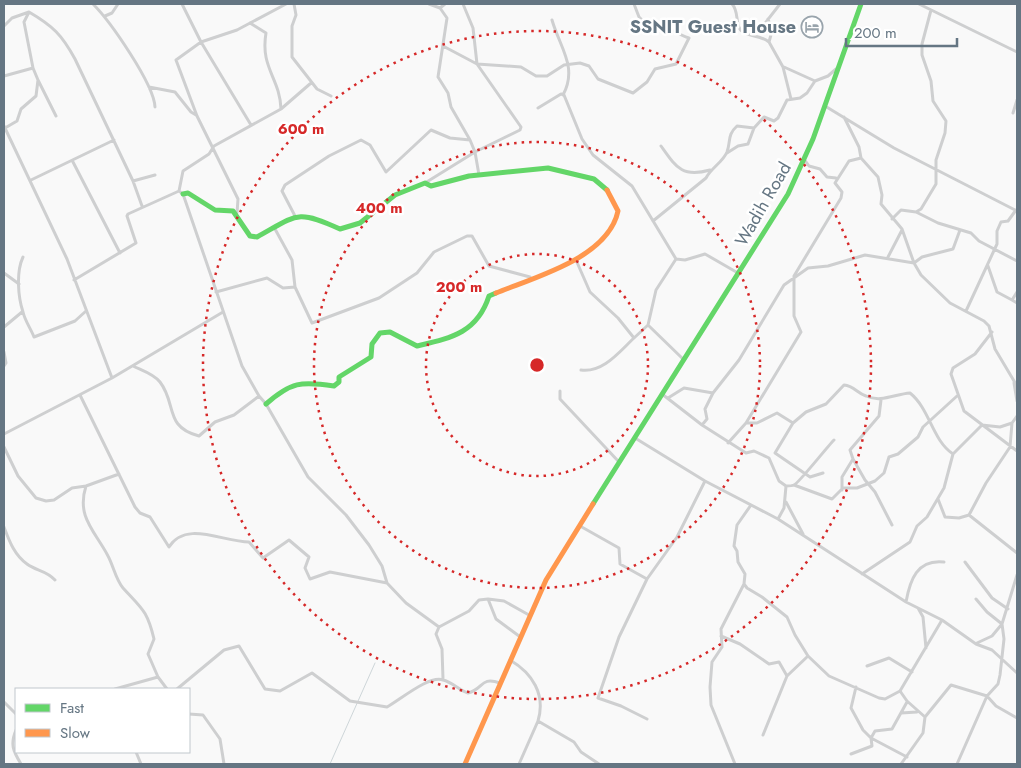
<svg xmlns="http://www.w3.org/2000/svg" width="1021" height="768" viewBox="0 0 1021 768" font-family="Jost,sans-serif">
<style>
.lines{fill:none;stroke-linecap:round;stroke-linejoin:round}
.stream{stroke:#ced6d9;stroke-width:1}
.street{stroke:#cecfd0;stroke-width:3}
.fast{stroke:#63d668;stroke-width:5}
.slow{stroke:#ff974d;stroke-width:5}
.ring{fill:none;stroke:#d62828;stroke-width:2.5;stroke-dasharray:2.5 5}
.labels{text-anchor:middle;stroke-width:5;stroke-linejoin:round;paint-order:stroke}
.poi-label{font-size:18px;font-weight:bold;fill:#657683;stroke:#fff;text-anchor:end}
.street-label{font-size:18px;fill:#657683;stroke:#fff}
.centre{fill:#d62828;stroke:#fff;stroke-width:2.5}
.ring-label{font-size:15px;text-anchor:middle;font-weight:bold;fill:#d62828;stroke:#fff;stroke-width:5;stroke-linejoin:round;paint-order:stroke}
</style>
<rect width="100%" height="100%" fill="#f9f9f9"/>
<g class="lines">
<path class="stream" d="M330,764L375,663"/>
<path class="street" d="M93,4C110,21 154,84 155,107
M182,4L201,42L251,125
M294,4L296,15L292,26V57L317,89L331,96
M429,4L440,8L447,18L438,77L448,93L451,107L470,140
M732,4C740,12 734,27 743,32C751,37 760,35 769,42
M919,4L1017,52
M440,8L445,4
M105,16L112,13L118,4
M768,19L772,31L769,42L783,67L791,99
M552,20C560,48 578,67 563,95
M250,23L266,33C260,68 280,78 281,109
M4,26L12,18L29,12C53,26 62,35 75,59L133,181L155,175
M753,34L759,31L780,4
M443,46L477,64L521,67L536,76H547L564,65L580,63L589,66L598,79L633,93L647,82L655,69L676,64L689,38C673,33 657,18 643,21L639,17L634,4
M784,67L815,81
M4,76L33,68
M38,80L56,116
M149,87L175,92L191,112L196,115
M825,106L894,148L1017,211
M538,108L561,94L564,95L582,139L593,155L632,186L676,259L685,260L705,254L738,273
M1013,113L1017,100
M844,117L859,147L861,158L878,177L882,195L881,204L902,229L914,263L921,275L950,303L984,321L989,326L995,349L1017,386
M4,126L67,259L112,378L4,434
M5,128L17,121L21,109L36,96L38,80L33,68L24,22L29,12
M661,146C676,167 682,178 710,170
M727,153L738,146L748,144L754,128
M804,159L809,166L820,169L827,177L836,178
M73,162L120,253
M31,180L114,140
M133,181L142,206
M425,183L475,152L520,130L521,127L477,64L473,28L463,4
M179,191L183,171L209,154L214,146L281,109L311,83
M916,212L938,223L971,233L979,241L1017,261
M237,213L238,199L197,116L176,60L201,42L237,30L286,4
M295,216L282,191L285,185L329,156L361,140L370,145L386,172L431,130L450,138L470,140L475,152L479,175
M892,219L901,210L916,212L921,209L936,184V160L945,133L946,121L933,101L931,81L922,55V44L931,10
M653,221L706,178C711,168 723,162 727,152C731,141 727,135 737,126L754,128L764,117L774,121L778,118L787,100L800,98L807,93L815,81L828,76L836,69
M275,229L292,260L295,287L312,323L379,298L417,273L434,252L467,236H472L489,266L530,277
M23,257C16,272 18,297 23,312C25,321 31,329 34,337L75,321L86,311
M888,257L902,230
M576,260L590,292L618,318L634,338L648,325L656,290L676,259
M988,266L997,292L1012,300L1017,292
M4,273L19,284
M74,280L136,243L127,216L128,214L179,191L183,194L242,366L259,396L266,404L308,477L346,515L369,545L382,566L387,583L406,603L439,627L469,611L479,600L488,599L496,619L519,636
M216,292L267,278L283,288L295,287
M1012,300L1017,303
M966,311L997,244V231L1001,222L1008,221L1016,210
M648,325L683,359
M4,327L22,312
M992,332L975,354L953,368L951,374L964,411L1017,451
M4,352L6,363L4,366
M133,366C141,370 154,374 160,382C177,404 164,427 199,436L215,422L234,415L259,396
M581,370C603,373 619,352 634,338
M112,378L223,312
M1014,383L1017,401
M560,391V399L619,462
M662,394L702,425L746,453L754,451L769,458L779,481L786,486L784,508L778,519
M80,395L135,507L140,513L150,517L169,547C186,520 223,542 249,542L263,558L289,540L309,557L305,568L310,579L330,572L387,583
M668,398L684,388L713,393
M746,423H757L777,413L793,423
M702,425L707,419L705,409L713,393L739,360L784,285L808,268L828,266L865,255L914,263L922,257L953,249L960,230
M635,438L705,481L778,519L906,602L942,620L976,644L992,650L1017,673
M728,443L746,423L801,332L794,316V276L841,198L842,192L835,183L849,161L861,158
M4,447L18,476L36,498L46,501L54,500L72,488L86,486L119,474
M953,454L982,425L1000,427L1012,423
M853,459L865,480L875,492L892,525
M823,473L810,477L775,453L793,423L806,412L826,404L844,385C854,386 857,393 866,396C881,403 895,394 910,393C930,409 932,440 953,454L944,488L927,517L917,526L910,542L862,574
M794,485L832,499L843,488H857L875,481L884,473L889,457L898,454L918,437L923,427L957,396
M86,486C76,517 95,531 108,556C113,565 116,580 123,588C142,609 147,610 154,639L148,654L158,677L167,689
M786,486C789,486 792,486 794,485C798,484 827,447 834,440
M842,490V477L853,459L850,450L879,416L881,400
M938,499L945,517L959,518L969,515L986,483L1010,447L1012,423L1017,416
M786,502L803,534
M751,505L737,525L734,546L737,551L738,562L745,574L744,584L747,588L762,597L787,617L795,635L808,656L829,676L879,698L885,699L900,691L942,620
M969,515L1017,553
M580,526L619,548L620,564L647,579
M4,527C9,540 14,555 27,564C36,571 46,570 55,580
M965,562L992,598L1008,609
M488,599L504,601L529,615
M976,599L987,612L1002,624L992,636L977,643
M906,602C910,580 917,559 944,562
M918,608L923,617L926,648
M439,627L436,634L442,649L443,679
M721,636L740,644L769,664L779,662L787,676
M510,660C532,673 546,694 538,721L574,742L581,752L599,764
M867,666L889,658L912,672
M856,687L851,708L863,730L871,738L907,757
M115,689L158,677
M177,689L224,650L239,646L265,689L280,691L312,673L350,701L387,707C400,700 429,675 443,680C452,682 459,690 468,693C484,689 480,676 500,683
M900,691L907,701L925,717L951,685L987,696L996,706L1017,718
M4,702L16,714
M901,713L917,712
M189,714L203,715L220,739L224,764
M647,719L621,706L598,698L619,637L647,579L677,537L705,481
M16,730C10,744 13,751 21,764
M763,735L787,676L808,656
M136,752L141,764
M851,754L872,746L871,738L875,731L892,729L907,702
M519,764L538,721
M735,764L711,705L710,687L712,662L722,647L721,629L744,584
M901,764L923,733L925,717
M957,764L987,696L998,684L1000,675L1004,639L1002,624L1017,575"/>
<path class="fast" d="M183,194L188,193L215,210L233,211L250,236L257,237C297,215 296,209 340,229L360,223L395,195L425,183L431,186L469,176L548,168L594,179L607,190
M266,404C291,382 301,381 334,386L339,382V377L371,357L372,344L380,333L390,332L417,346C451,338 477,333 489,296L496,293
M593,504L788,194L813,139L861,4"/>
<path class="slow" d="M496,293C535,277 608,258 618,211L607,190
M465,764L546,580L593,504"/>
</g>
<g class="ring">
<circle cx="537" cy="365" r="111"/>
<circle cx="537" cy="365" r="223"/>
<circle cx="537" cy="365" r="334"/>
</g>
<defs>
<g id="hotel-ring" transform="scale(1.125)"><circle r="9.5" fill="#fff" stroke="#99a4ac" stroke-width="1.5"/><path d="M-6-4.5h1.5V1H6V5H4.5V3h-9V5H-6ZM-4 0a1.8 1.8 0 1 1 3.6 0ZM.5 0V-2.5h3Q6-2.5 6 0Z" fill="#99a4ac"/></g>
</defs>
<g fill-rule="evenodd">
<use href="#hotel-ring" x="812" y="27"/>
</g>
<g class="labels">
<g class="poi-label">
<text x="796" y="33">SSNIT Guest House</text>
</g>
<g class="street-label">
<text transform="translate(763 204) rotate(-60)" y="6">Wadih Road</text>
</g>
</g>
<circle cx="537" cy="365" r="8" class="centre"/>
<g class="ring-label">
<text x="301" y="134">600 m</text>
<text x="379" y="213">400 m</text>
<text x="459" y="292">200 m</text>
</g>
<rect width="1021" height="768" fill="none" stroke="#657683" stroke-width="10"/>
<rect x="15" y="688" width="175" height="65" fill="#ffffff" stroke="#c1c8cd"/>
<rect x="25" y="704" width="25" height="8" fill="#63d668" stroke="#c1c8cd"/>
<text x="60" y="713" font-size="15" fill="#657683">Fast</text>
<rect x="25" y="729" width="25" height="8" fill="#ff974d" stroke="#c1c8cd"/>
<text x="60" y="738" font-size="15" fill="#657683">Slow</text>
<path d="M846 38v8h111v-8" fill="none" stroke="#657683" stroke-width="2.5"/>
<text x="854" y="38" font-size="15" fill="#657683" stroke="#ffffff" stroke-width="4" paint-order="stroke">200 m</text>
</svg>
